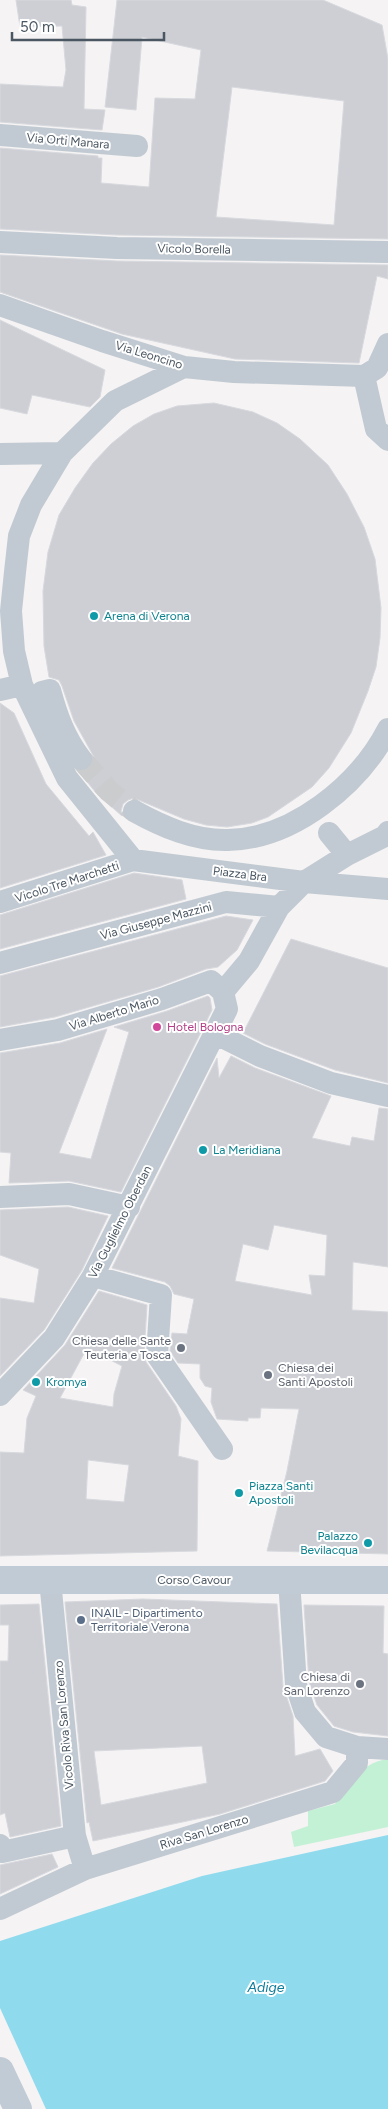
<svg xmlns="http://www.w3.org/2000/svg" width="388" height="2109" viewBox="0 0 388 2109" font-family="Figtree,sans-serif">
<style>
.green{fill:#c3f1d5}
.water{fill:#90daee}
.pier{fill:#f5f3f3}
.building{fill:#cdcfd5;stroke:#d7d9de;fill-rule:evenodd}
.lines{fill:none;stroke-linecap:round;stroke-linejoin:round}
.street-tunnel{stroke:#caccce;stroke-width:22;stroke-dasharray:22 11;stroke-linecap:butt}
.street{stroke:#c1cad2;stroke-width:22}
.secondary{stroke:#c1cbd6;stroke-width:28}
.culture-dot{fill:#0f9aa8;stroke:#fff;stroke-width:2}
.hotel-dot{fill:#d1479c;stroke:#fff;stroke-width:2}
.worship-dot{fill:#6b7280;stroke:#fff;stroke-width:2}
.service-dot{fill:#5c6f8a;stroke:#fff;stroke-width:2}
.labels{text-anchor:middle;stroke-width:4;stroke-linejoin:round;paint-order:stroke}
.street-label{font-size:12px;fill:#4a5661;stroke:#fff}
.culture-label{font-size:12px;fill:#0d838f;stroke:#fff;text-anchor:start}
.hotel-label{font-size:12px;fill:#b23c85;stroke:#fff;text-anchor:start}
.worship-label{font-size:12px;fill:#5b616d;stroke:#fff;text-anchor:end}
.service-label{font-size:12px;fill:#4e5e75;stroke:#fff;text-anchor:start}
.water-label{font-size:14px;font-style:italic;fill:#0c7c9b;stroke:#fff}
</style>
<rect width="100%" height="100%" fill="#f5f3f3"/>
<path class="green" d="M388,1759V1827L294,1847L291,1832L308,1826V1811L335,1804C349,1784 362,1762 388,1759Z"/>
<path class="water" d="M388,1835V2109H0V1941L202,1876Z"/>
<path class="pier" d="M0,2008L46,2109H0Z"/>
<path class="building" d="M16,0H71L72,5L86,7L84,109L105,110L102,130L0,122V84L63,87L66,70L62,26L20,27Z
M117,0H323L382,25L388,59V239L117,235L0,229V148L98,156V158H102L101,183L149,187L155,98L195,99L201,50L142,37L136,110L105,107ZM232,87L344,101L334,225L216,217Z
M0,255L117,261L388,265V279L377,276L359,363L235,359L122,334L0,292Z
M0,320L105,370L100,397L90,407L32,395L27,414L0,408Z
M214,403L253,412L277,423L300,439L328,465L347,494L364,527L375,559L381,608L380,638L376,667L368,691L351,733L329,768L312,787L268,817L252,823L227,827L206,825L184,819L134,798L128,800L123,804L121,811L122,816L97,794L79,772L89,769L93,764L94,757L74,721L62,686L59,680L49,677L44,646L43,591L48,552L59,515L75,488L93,463L111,444L133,426L154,414L177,406Z
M0,703L14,713L46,784L89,836L93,832L106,855L0,888Z
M134,873L182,880L186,899L0,949V915Z
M226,916L253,920L237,950L218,967L206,969L158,987L55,1017L0,1027V976Z
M291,939L388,968V1083L335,1070L265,1044L243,1033Z
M208,996L210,998L212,1010L121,1192L69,1181L9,1183L11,1153L0,1152V1053L60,1043L107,1029L59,1153L91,1159L129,1032L114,1027L167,1011Z
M231,1056L255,1068L331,1096L312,1138L350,1146L352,1137L374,1141L379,1108L388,1109V1267L353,1262L352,1310L388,1312V1554L267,1551L287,1471L299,1409L261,1408L260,1418H248V1421L217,1419L211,1402L212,1388L205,1386L200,1378V1364L178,1363L170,1351L172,1333L187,1334L194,1299L174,1294L170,1286L165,1282L112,1268L217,1058L219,1078ZM274,1225L327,1235L325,1276L309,1275L312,1295L235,1281L243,1244L268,1250Z
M68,1207L108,1216L82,1270L44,1330L0,1376V1298L34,1303L39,1269L0,1255V1210Z
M99,1291L147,1305L144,1354L146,1362L176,1406L181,1419L178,1456L198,1461L197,1551L0,1556V1452L24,1453L27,1418L36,1396L23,1390L65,1345ZM87,1348L122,1366L114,1394L113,1407L60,1398ZM88,1460L129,1465L124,1502L86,1499Z
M143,1599L277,1604L283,1686L293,1716L295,1756L320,1749L333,1771L325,1781L220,1814L93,1841L89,1822L87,1823L65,1602ZM202,1746L207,1783L101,1805L94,1751Z
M39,1604L61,1826L10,1837L5,1813L0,1815V1661H8L9,1625H0V1605Z
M304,1605L384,1606L383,1653L388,1654V1736L353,1732L334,1726L317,1705L309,1682Z
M52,1854L58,1867L0,1894V1865Z"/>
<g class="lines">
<path class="street-tunnel" d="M81,759L109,791L134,811"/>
<path class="street" d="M0,135L137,146
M0,242L117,248L388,252
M0,305L102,341L184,367L234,372L364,376
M184,367L115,401L62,453L31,505L19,536L15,572L11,611L14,651L22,685L67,778L133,860L304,882L388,889
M364,376L376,429L388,440
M364,376L377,368L388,344
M0,454L62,453
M0,690L22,685
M42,692L50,690C57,716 65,738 81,759
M134,811C163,827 195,841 228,840C293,839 359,785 388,729
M329,833L347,855
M0,902L133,860
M0,963L226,902L279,907
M223,992L249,961L279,907L304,882L347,855L385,836L388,832
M216,1034L260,1056L331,1083L388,1096
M0,1040L58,1030L162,999L211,981L223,992
M0,1197L69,1194L129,1207
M93,1276L161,1295L157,1355L222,1449
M0,1395L54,1338L93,1276L227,1009L223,992
M50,1580L75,1836L85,1869
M289,1580L296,1685L305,1712L326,1737L357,1747
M0,1845L2,1852L75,1836
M0,1909L85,1869L333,1792L357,1763V1747L388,1749"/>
<path class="secondary" d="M0,1580H388
M0,2071L18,2109"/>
</g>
<g class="culture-dot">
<circle cx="94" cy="616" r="5"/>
<circle cx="203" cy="1150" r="5"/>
<circle cx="36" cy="1382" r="5"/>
<circle cx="239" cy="1493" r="5"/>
<circle cx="368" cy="1543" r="5"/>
</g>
<circle class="hotel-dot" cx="157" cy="1027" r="5"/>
<g class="worship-dot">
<circle cx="181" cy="1348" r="5"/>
<circle cx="268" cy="1375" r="5"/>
<circle cx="360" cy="1684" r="5"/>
</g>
<circle class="service-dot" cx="81" cy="1620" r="5"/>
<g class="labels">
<g class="street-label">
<text transform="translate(68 141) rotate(5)" y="4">Via Orti Manara</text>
<text transform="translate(194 249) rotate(1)" y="4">Vicolo Borella</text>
<text transform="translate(149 355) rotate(17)" y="4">Via Leoncino</text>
<text transform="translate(240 874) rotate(7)" y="4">Piazza Bra</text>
<text transform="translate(67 882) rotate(-18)" y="4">Vicolo Tre Marchetti</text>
<text transform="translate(156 921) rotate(-15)" y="4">Via Giuseppe Mazzini</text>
<text transform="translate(114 1013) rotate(-17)" y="4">Via Alberto Mario</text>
<text transform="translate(120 1222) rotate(-63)" y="4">Via Guglielmo Oberdan</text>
<text x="194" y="1584">Corso Cavour</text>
<text transform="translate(64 1725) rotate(-95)" y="4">Vicolo Riva San Lorenzo</text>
<text transform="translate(204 1832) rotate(-17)" y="4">Riva San Lorenzo</text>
</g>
<g class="culture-label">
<text x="104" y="620">Arena di Verona</text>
<text x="213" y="1154">La Meridiana</text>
<text x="46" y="1386">Kromya</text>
<text x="249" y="1490">Piazza Santi<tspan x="249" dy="14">Apostoli</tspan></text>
<text x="358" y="1540" text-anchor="end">Palazzo<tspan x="358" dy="14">Bevilacqua</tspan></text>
</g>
<g class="hotel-label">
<text x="167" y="1031">Hotel Bologna</text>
</g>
<g class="worship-label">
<text x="171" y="1345">Chiesa delle Sante<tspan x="171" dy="14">Teuteria e Tosca</tspan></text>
<text x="278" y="1372" text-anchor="start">Chiesa dei<tspan x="278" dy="14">Santi Apostoli</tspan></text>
<text x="350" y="1681">Chiesa di<tspan x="350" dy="14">San Lorenzo</tspan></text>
</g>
<g class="service-label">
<text x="91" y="1617">INAIL - Dipartimento<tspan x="91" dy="14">Territoriale Verona</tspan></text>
</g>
<g class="water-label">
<text x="266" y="1992">Adige</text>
</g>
</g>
<path d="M12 32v8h152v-8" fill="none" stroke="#4a5661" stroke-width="2.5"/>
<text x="20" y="32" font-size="15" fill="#4a5661" stroke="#ffffff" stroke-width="4" paint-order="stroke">50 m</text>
</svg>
